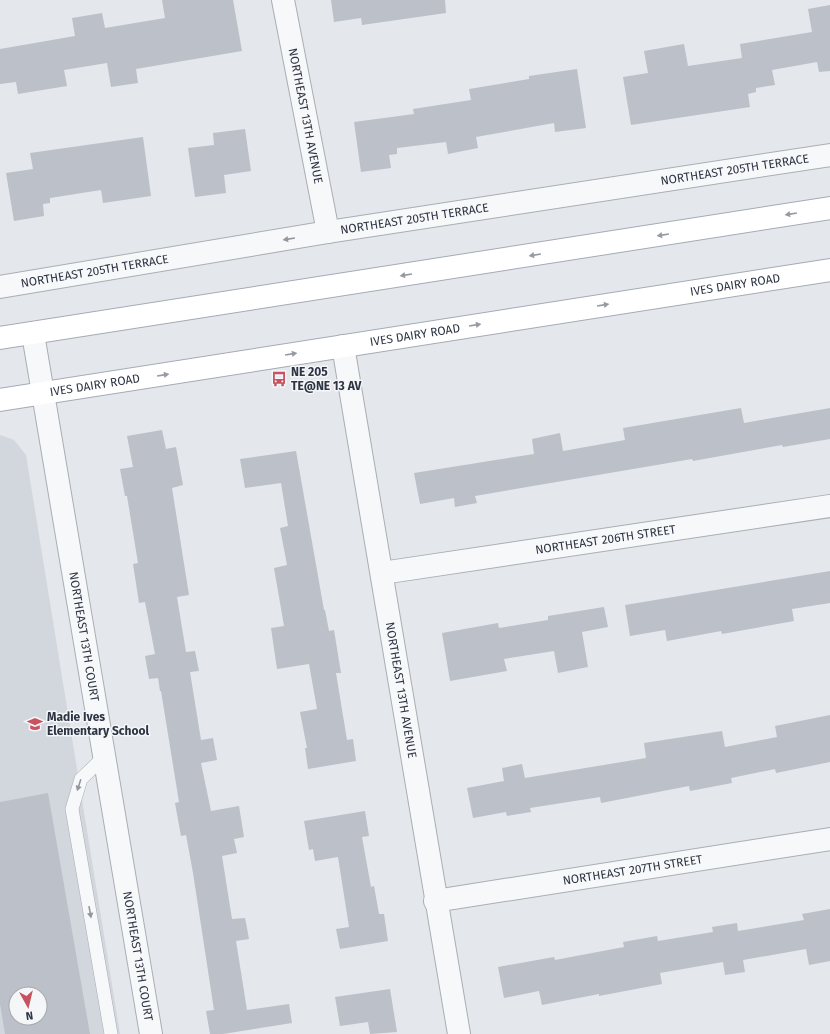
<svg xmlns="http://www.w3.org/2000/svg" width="830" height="1034" viewBox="0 0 830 1034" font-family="'Fira Sans',sans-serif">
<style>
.built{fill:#d2d6dd;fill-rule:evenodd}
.building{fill:#bcc0c8;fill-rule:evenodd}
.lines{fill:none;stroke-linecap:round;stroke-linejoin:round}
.service-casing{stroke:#a9aeb5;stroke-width:14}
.minor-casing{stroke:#a9aeb5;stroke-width:24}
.primary-casing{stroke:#a4abb6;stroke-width:24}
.service{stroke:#f7f8f9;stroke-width:13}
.minor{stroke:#f7f8f9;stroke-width:22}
.primary{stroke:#fff;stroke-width:22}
.oneway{fill:#969aa1}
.oneway2{fill:#92969e}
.labels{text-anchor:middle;stroke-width:3;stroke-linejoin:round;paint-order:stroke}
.street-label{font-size:12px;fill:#2d3443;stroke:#f4f6f8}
.poi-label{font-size:12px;font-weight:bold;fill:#2d3443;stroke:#f4f6f8;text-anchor:start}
</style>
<rect width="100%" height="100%" fill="#e4e7eb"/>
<path class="built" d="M0,435L14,440L26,455L120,1034H0ZM16,994H40V1018H16Z"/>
<path class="building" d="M162,0H233L242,51L136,69L138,83L111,87L107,63L64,70L67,86L18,94L16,82L0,84V49L75,36L72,18L102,13L105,28L165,18Z
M331,0H445L446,13L362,25L361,18L334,22Z
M830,5V71L819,72L817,62L772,70L775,85L756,88V92L748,94L750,107L631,125L623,77L648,73L644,51L684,44L688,66L742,58L740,44L812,32L808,9Z
M577,69L586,128L555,132L554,123L476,137L478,148L448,154L446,142L397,148V154L389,155L391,168L361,172L354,122L414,114L413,109L471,100L469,89L529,79V76Z
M245,129L251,171L224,175L226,193L195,197L188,148L214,145L213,133Z
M143,137L151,196L103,203L101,190L50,198V203L43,204L44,216L14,221L6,173L33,169L30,153Z
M741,408L744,423L830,408V439L783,447L782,445L693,461L692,459L475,496L477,503L455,507L454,498L420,504L414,473L534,454L532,439L560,433L563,451L625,440L623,428Z
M162,430L166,449L176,447L183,485L172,488L189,595L177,597L186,652L195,651L199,671L190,672L201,740L213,738L217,760L201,763L211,811L239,806L244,837L234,839L237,853L222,856L232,919L245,918L247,928L249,939L236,941L247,1010L289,1004L292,1023L223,1034H210L206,1011L214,1010L193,873L186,835L181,836L175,803L179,802L161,691H160L158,678L149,679L145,656L155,654L145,602L139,603L133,564L138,563L127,496H125L120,469L133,467L127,436Z
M296,451L324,610H325L329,631L334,630L341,673H336L347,740L353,739L356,761L308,769L305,748H307L300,712L317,709L309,664L277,669L271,628L284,626L274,568L287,565L280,528L288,526L281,483L245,488L240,459Z
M830,571V603L792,609L794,621L722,634L721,631L667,641L665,630L630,636L625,605Z
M604,607L608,627L582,632L588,667L558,673L554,651L504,659L507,671L450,681L442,633L498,623L499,628L548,620V616Z
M830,715V762L776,773L775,769L731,778L732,783L690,791L689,786L601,803L600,797L530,808L531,812L507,816L506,812L473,818L467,788L504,781L502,768L522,764L525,778L646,758L644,743L722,731L725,747L777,737L775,726Z
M48,793L90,1034H5L0,1004V802ZM16,994H40V1018H16Z
M365,811L369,836L362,837L371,887L374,886L379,914H384L388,941L340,949L336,929L349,927L338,857L315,861L313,849L309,850L304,821Z
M830,909V961L809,965L806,949L743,960L745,972L725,975L723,962L660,973L662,984L599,996V994L542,1005L539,991L504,998L498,967L554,957L555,960L624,947L623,942L657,936L658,941L713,932L712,927L737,923L738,931L804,920L802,914Z
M390,989L397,1032L370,1034L368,1022L340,1026L335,997Z"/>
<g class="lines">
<g class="service-casing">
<path id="service" d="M105,756L81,779L72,809L111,1034"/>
</g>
<g class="minor-casing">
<g id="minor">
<path id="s1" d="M283,0L328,232"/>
<path id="s2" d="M0,287L328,232L830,155"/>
<path id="s3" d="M33,334L151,1034"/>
<path id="s4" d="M343,346L459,1034"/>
<path id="s5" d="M382,573L830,506"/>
<path id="s6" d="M435,901L830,839"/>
</g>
</g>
<g class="primary-casing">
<g id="primary">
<path d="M0,338L830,208"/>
<path id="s7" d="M0,400L830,270"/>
</g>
</g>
<use href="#service" class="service"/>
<use href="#minor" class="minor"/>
<use href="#primary" class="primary"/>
</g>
<defs><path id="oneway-solid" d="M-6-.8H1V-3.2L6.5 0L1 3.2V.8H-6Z"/></defs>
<g class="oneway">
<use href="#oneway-solid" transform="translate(791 214) rotate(171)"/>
<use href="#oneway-solid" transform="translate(663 235) rotate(171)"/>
<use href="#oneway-solid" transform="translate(535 255) rotate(171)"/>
<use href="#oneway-solid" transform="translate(406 275) rotate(171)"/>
<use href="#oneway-solid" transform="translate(603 305) rotate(-9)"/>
<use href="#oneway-solid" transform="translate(475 325) rotate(-9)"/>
<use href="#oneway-solid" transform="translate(291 354) rotate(-9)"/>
<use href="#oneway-solid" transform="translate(163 375) rotate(-9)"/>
</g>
<g class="oneway2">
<use href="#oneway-solid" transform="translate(289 239) rotate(171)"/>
<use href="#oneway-solid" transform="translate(79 785) rotate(108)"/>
<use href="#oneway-solid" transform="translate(90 912) rotate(80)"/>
</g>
<defs>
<g id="bus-bare" transform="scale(1.2)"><path d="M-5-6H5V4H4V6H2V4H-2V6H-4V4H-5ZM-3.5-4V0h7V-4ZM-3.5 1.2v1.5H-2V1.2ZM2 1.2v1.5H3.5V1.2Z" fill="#c75260" stroke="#f4f6f8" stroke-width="2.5" paint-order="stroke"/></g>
<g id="school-bare" transform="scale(1.2)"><path d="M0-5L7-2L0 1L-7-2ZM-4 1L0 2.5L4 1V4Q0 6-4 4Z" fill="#c75260" stroke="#f4f6f8" stroke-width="2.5" paint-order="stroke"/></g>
</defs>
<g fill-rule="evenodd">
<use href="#bus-bare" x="279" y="379"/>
<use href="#school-bare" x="35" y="724"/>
</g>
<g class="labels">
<g class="street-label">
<text dy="4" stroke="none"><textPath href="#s1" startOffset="118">NORTHEAST 13TH AVENUE</textPath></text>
<text dy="4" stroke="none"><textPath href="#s2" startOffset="744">NORTHEAST 205TH TERRACE</textPath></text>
<text dy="4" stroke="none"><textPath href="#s2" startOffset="420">NORTHEAST 205TH TERRACE</textPath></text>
<text dy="4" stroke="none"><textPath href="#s2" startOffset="96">NORTHEAST 205TH TERRACE</textPath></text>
<text dy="4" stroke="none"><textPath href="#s7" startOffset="744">IVES DAIRY ROAD</textPath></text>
<text dy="4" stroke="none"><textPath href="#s7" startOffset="420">IVES DAIRY ROAD</textPath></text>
<text dy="4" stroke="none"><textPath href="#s7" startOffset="96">IVES DAIRY ROAD</textPath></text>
<text dy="4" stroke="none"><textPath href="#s5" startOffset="226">NORTHEAST 206TH STREET</textPath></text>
<text dy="4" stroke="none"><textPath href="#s3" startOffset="307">NORTHEAST 13TH COURT</textPath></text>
<text dy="4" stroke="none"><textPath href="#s4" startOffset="349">NORTHEAST 13TH AVENUE</textPath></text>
<text dy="4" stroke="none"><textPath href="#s6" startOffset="200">NORTHEAST 207TH STREET</textPath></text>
<text dy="4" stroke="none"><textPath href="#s3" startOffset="631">NORTHEAST 13TH COURT</textPath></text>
</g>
<g class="poi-label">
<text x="291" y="376">NE 205<tspan x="291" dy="14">TE@NE 13 AV</tspan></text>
<text x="47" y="721">Madie Ives<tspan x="47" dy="14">Elementary School</tspan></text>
</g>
</g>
<g transform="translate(28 1006) rotate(172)"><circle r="19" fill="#f4f6f8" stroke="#a4a8b0"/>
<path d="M0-3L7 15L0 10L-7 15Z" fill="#c75260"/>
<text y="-6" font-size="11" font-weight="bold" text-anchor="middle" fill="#2d3443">N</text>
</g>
</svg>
